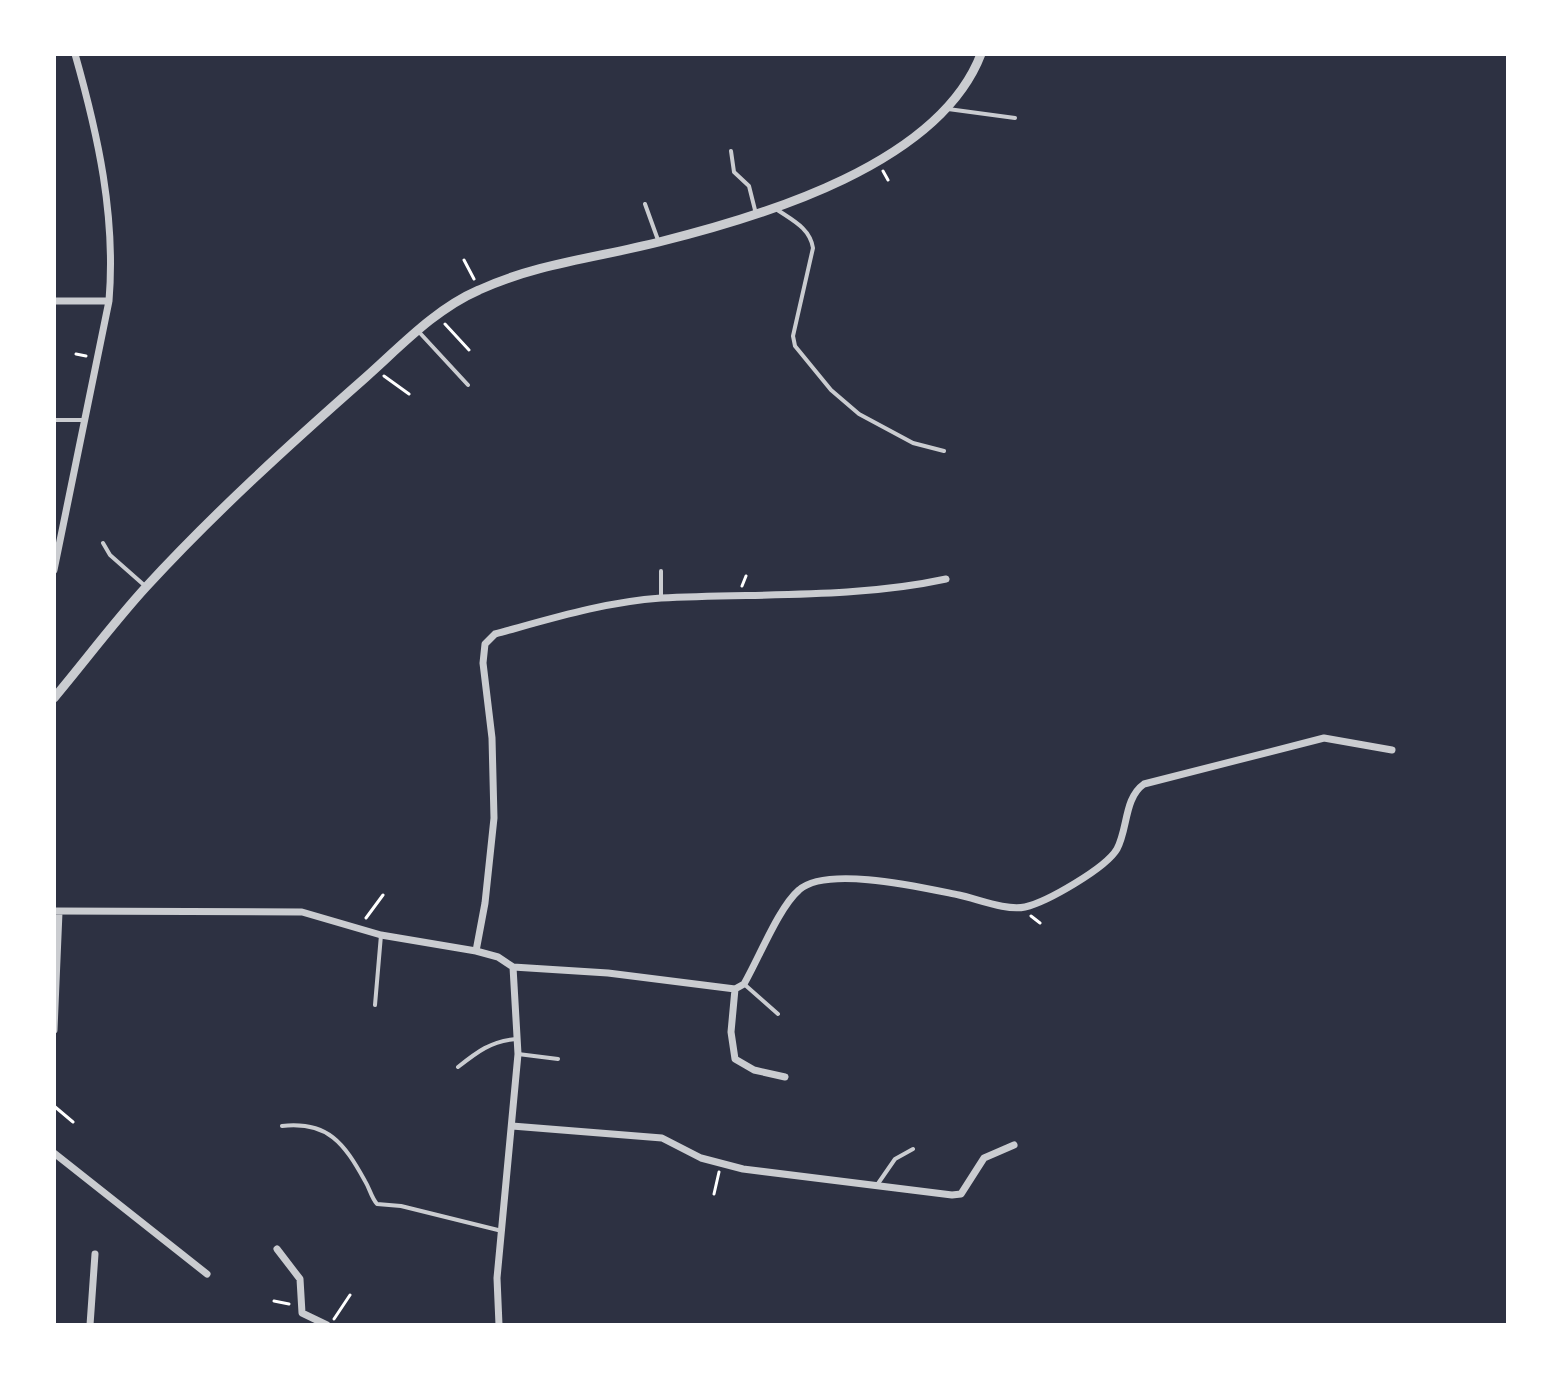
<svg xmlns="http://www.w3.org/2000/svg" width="1562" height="1379" viewBox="0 0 1562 1379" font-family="Rubik,sans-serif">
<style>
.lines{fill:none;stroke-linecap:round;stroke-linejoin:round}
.path{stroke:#fff;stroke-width:3}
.service{stroke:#caccd0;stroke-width:4}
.minor{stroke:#caccd0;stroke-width:7}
.tertiary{stroke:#caccd0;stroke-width:9}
</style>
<rect width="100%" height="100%" fill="#2d3142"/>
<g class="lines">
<path class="path" d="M883,171L888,180
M464,260L474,279
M445,324L469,350
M76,354L86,356
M384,376L409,394
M742,586L746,576
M1031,916L1040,923
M366,918L383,895
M54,1106L73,1122
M714,1194L719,1172
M274,1301L289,1304
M334,1319L350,1295"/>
<path class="service" d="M948,109L1015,118
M731,151L734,172L749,186L756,214
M645,204L658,240
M776,209C792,220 810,228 813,248L793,336L795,346L831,390L859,414L913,443L944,451
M419,332L468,385
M54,420H84
M103,543L110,555L144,585
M661,598V571
M744,984L778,1014
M375,1005L381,935
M518,1054L558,1059
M458,1067C477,1052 491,1041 516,1039
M282,1126C328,1121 344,1143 365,1181C370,1189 371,1197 377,1204L401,1206L502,1231
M877,1185L895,1159L913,1149"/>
<path class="minor" d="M54,301H109
M54,570L109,301C116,216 98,135 75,54
M54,911L302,912L381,935L476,951L498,957L513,967L518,1054L497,1278L499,1325
M476,951L485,903L494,818L492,738L483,663L485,644L495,634C550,619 604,602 661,598C755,593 854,599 946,579
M513,967L608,973L735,989L744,984C759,958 779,907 799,890C827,865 924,888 959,895C978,899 1006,911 1025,907C1047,902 1106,868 1117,849C1128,829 1124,798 1144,784L1324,738L1392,750
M735,989L731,1032L735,1059L754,1070L785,1077
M54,1030L59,912
M512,1126L662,1138L701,1158L743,1169L952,1195L961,1194L984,1158L1014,1145
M54,1153L207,1274
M277,1249L300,1279L302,1313L327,1325
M90,1325L95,1254"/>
<path class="tertiary" d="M54,698C85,661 114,622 146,587C214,513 290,444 365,378C400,347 435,309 479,290C535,264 600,257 659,242C764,216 939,164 981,54"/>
</g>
<rect width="1562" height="1379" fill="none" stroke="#ffffff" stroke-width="112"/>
</svg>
